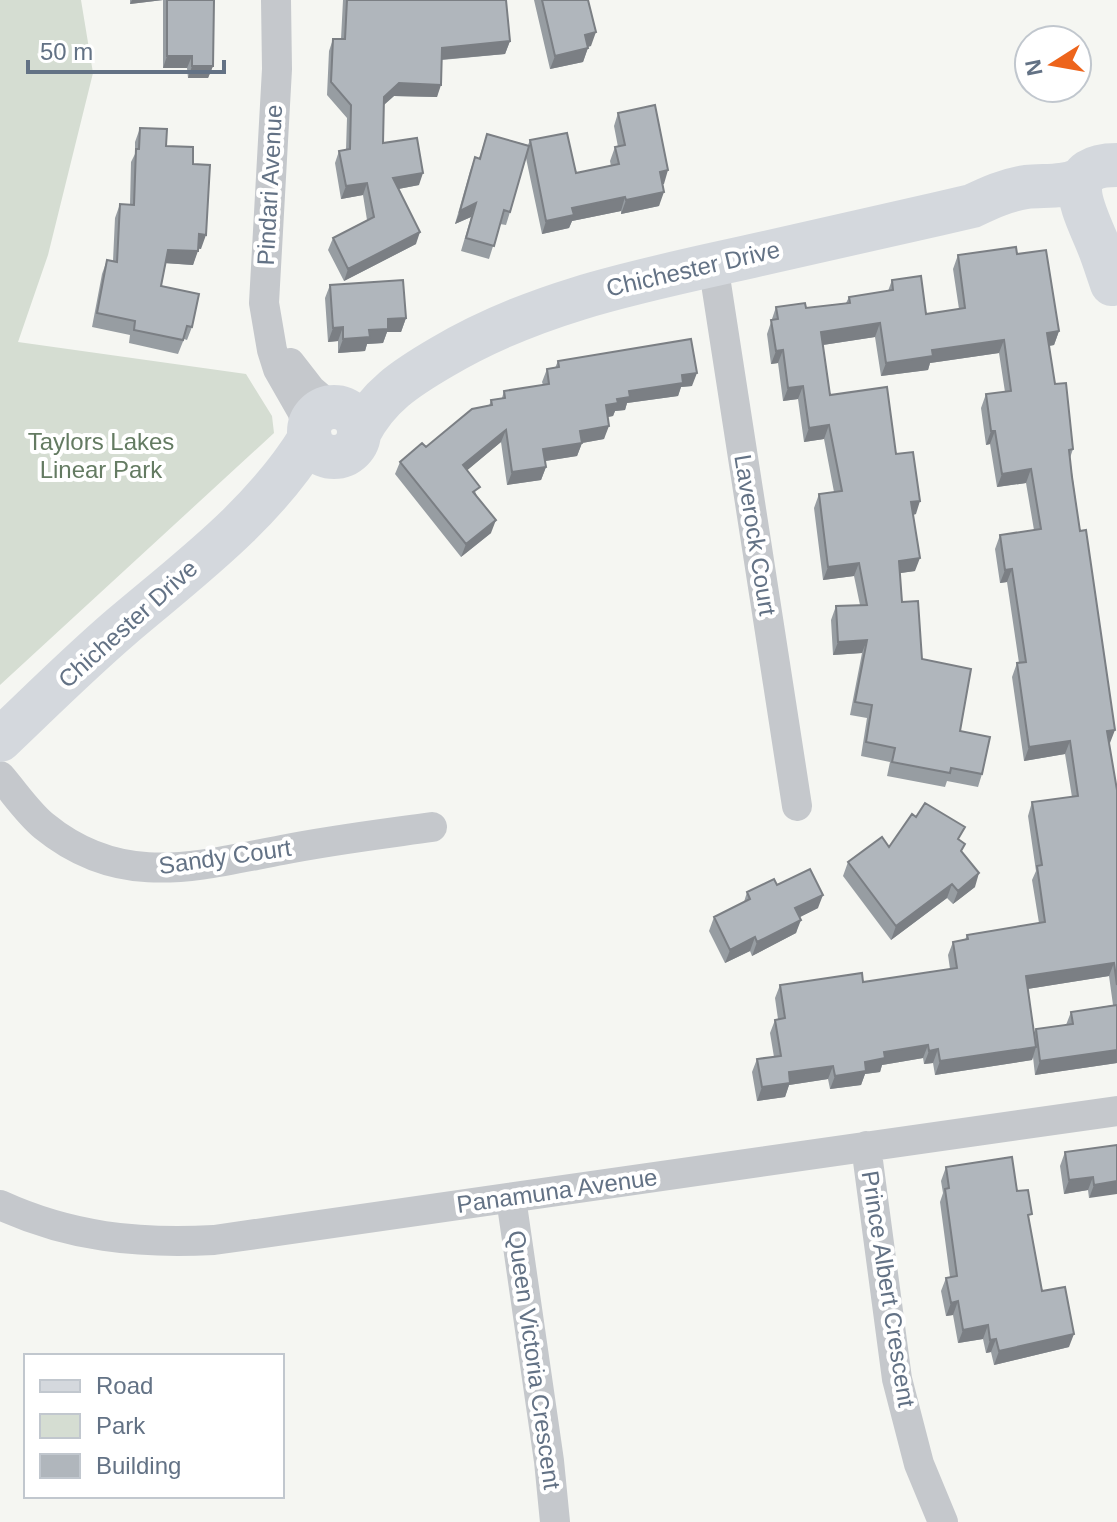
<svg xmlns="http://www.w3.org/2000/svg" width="1117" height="1522" viewBox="0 0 1117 1522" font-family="Helvetica,sans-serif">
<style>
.green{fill:#d5ddd2}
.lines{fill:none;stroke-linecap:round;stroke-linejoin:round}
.street{stroke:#c5c8cc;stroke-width:30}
.secondary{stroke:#d4d8dd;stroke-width:44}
.wall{fill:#979da2;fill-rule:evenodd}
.shaded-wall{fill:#7b7f84}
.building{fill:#b0b6bc;stroke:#7b7f84;stroke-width:2}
.labels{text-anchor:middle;stroke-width:8;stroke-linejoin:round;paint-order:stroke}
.street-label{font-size:24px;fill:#637285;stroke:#fff}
.park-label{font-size:24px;fill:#647b62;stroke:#fff}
</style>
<rect width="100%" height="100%" fill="#f5f6f2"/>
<path class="green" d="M0,0H81L93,73L48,255L18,342L246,374L272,416L274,433L0,685Z"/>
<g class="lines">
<path class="street" d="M276,0L277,69L264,303L272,350L278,369L302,411L309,434
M713,264L797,806
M290,363L311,390L331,407
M0,776C14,792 28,813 44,826C121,889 196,866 282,850C332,840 382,834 432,827
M866,1146L897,1379L919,1464L943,1522
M511,1198L549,1461L555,1522
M0,1205C70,1237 137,1244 214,1240L1117,1111"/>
<path class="secondary" d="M1112,284C1107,270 1103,256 1097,242C1083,208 1059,165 1117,165
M309 432a25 25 0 1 1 50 0a25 25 0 1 1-50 0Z
M359,433C378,396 406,378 442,357C538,300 645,280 752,256C826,239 899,223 972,206C989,198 1006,190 1026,187C1047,185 1062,188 1082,179
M0,740C40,702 79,663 121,627C188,570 263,515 310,438"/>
</g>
<path class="wall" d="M130,0H214L213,66L208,78H188L187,68H163V0L130,4Z
M343,0H506L510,41L505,54L442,60L437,97L394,96L384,105L383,143L419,185L398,189L416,244L344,281L328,250L333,238L367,220L363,195L341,199L335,163L339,151L346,150L347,118L327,95L329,51L333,39H341Z
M534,0H588L591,46L588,47L583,62L550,69Z
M618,113L664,184H662L659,206L621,214V211L572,221L569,228L542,234L526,158L510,212L506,225L500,224L489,259L461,251L471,217L455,224L470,171L475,157L479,158L487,134L528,145L530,140L576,173L611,166L610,161L615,147H618L614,126Z
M140,128L193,164L201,249L198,248L193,265L166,263L161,286L192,327L187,340L184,339L178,354L129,343L130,335L92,327L102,274L107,260L113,261L115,218L120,204L130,205L131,162L135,154V142Z
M1017,254L1059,331L1054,345L1049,346L1055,384L1073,449L1070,458L1109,743L1117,790V1063L1035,1075L1033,1057L1032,1060L935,1075L933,1063L924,1064L923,1058L882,1065L880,1072L865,1074L861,1085L830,1089L828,1079L789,1085L785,1097L757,1101L752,1072L757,1059L774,1057L770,1033L775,1020L778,1019L775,998L780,985L863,982L950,969L948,955L953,942L965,940L967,935L1039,923L1032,880L1036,871L1028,816L1032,802L1072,797L1065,754L1024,761L1012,677L1017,663H1019L1007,582L1000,583L995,549L1000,535L1034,530L1026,483L997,487L990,444L986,445L981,408L986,394L1005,392L999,353L930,363L928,370L881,376L875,337L823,345L830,395L896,454L916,514L913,515L915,571L900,573L902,602L922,659L982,774L978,787L947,781L945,787L887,776L890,762L861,756L867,718L850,715L862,653L833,655L831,620L836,606L860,605L854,576L823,580L814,508L819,494L834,492L824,439L804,442L798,399L783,401L778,363L771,364L767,334L776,307L806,308L846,303L849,297L888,291L892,280L926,314L959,309L953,269L958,255ZM1109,976L1113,1005L1071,1012L1066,1025L1036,1029L1034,1033L1027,989Z
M330,285L406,318L401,332H387L383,343L367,344L365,351L338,353V341L328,342L325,298Z
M558,361L692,386L681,387L678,396L627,403L625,410L615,411L613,416L608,417L604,439L582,443L577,456L545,461L546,467L541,480L507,485L501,442L467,470L491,533L461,557L395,474L400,462L426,447L489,406L491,400L502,398L504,391L543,385L542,382L547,369L555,368Z
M960,841L962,852L975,887L953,904L947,898L891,940L843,876L848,862L889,847Z
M777,885L818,908L800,917L796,933L752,956L750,951L725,963L709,931L714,917L744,902L747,892Z
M1117,1145L1089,1198L1088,1190L1064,1194L1060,1166L1065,1152Z
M946,1167L1017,1191L1029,1220L1042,1291L1069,1347L994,1365L991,1352L986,1353L983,1339L958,1343L953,1315L946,1316L941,1291L946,1278L950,1277L940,1202L943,1193L941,1181Z"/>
<path class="shaded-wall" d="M132,0H163L130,4Z
M596,32L591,46L580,48L585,35Z
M510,41L505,54L437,60L442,48Z
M588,48L583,62L550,69L555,56Z
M167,56H192L187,68H163Z
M192,66H213L208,78H188Z
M399,83L441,85L437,97L394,96L379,109L384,97Z
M668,170L664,184L655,186L660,172Z
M423,173L419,185L388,191L393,178Z
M367,183L363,195L341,199L346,186Z
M664,192L659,206L621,214L626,200Z
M625,197L621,211L572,221L569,228L542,234L546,221L572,208Z
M476,203L471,217L455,224L460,211Z
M420,232L416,244L344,281L348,269Z
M199,234L206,235L201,249L194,248Z
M168,250L198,251L193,265L163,263Z
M406,318L401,332H387L383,343L367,344L365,351L338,353L343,339L369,330L388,319Z
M880,323L875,337L816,346L821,332Z
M343,327L338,341L328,342L333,328Z
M1059,331L1054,345L1042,347L1047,333Z
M1004,340L999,353L930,363L928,370L881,376L886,363L932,350Z
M783,350L778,363L771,364L776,351Z
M697,373L692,386L681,387L678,396L627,403L625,410L615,411L613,416L601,418L606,405L629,391L682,375Z
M803,386L798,399L783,401L788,388Z
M829,425L824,439L804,442L809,428Z
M609,426L604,439L582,443L577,456L539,462L543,449L580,431Z
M506,430L501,442L458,478L463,465Z
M991,431H995L990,444L986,445Z
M546,467L541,480L507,485L512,472Z
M1031,469L1026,483L997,487L1002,474Z
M920,501L916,514L906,516L911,502Z
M496,520L491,533L461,557L466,544Z
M920,558L915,571L894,574L899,561Z
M859,563L854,576L823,580L828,567Z
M1012,569L1007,582L1000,583L1005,570Z
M867,640L862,653L833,655L838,642Z
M1115,730L1110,743L1102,744L1107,731Z
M1070,741L1065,754L1024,761L1029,747Z
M979,873L975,887L953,904L958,891Z
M952,884L947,898L891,940L896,926Z
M823,895L818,908L790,922L795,908Z
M801,920L796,933L752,956L757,942Z
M755,937L750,951L725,963L730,950Z
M1114,963L1109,976L1021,990L1026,976Z
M928,1045L923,1058L882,1065L880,1072L865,1074L861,1085L830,1089L835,1076L884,1052Z
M1036,1047L1032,1060L935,1075L940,1061Z
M938,1049L933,1063L924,1064L929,1051Z
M1117,1050V1063L1035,1075L1040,1061Z
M833,1066L828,1079L789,1085L785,1097L757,1101L762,1087L789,1072Z
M1093,1177L1088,1190L1064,1194L1069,1180Z
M1117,1181V1194L1089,1198L1094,1185Z
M958,1301L953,1315L946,1316L951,1303Z
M988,1325L983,1339L958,1343L963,1330Z
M1074,1334L1069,1347L994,1365L999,1351Z
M996,1339L991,1352L986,1353L990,1340Z"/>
<path class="building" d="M167,0H214L213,66H192V56H167Z
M347,0H506L510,41L442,48L441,85L399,83L384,97L383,143L417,138L423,173L393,178L420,232L348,269L333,238L374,217L367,183L346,186L339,151L350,149L351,105L331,82L333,39H345Z
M542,0H588L596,32L585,35L588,48L555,56Z
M655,105L668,170L660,172L664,192L626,200L625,197L572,208L574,215L546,221L530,140L567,133L576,173L619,164L615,147L625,145L618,113Z
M140,128L167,129L166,146L193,147V164L210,165L206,235L199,234L198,251L168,250L161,286L199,294L192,327L187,326L183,340L134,330L135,321L97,313L107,260L117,262L120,204L134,205L136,149H139Z
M487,134L529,146L510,212L504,210L494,246L466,238L476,203L460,211L475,157L480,159Z
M1016,247L1017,254L1046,250L1059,331L1047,333L1055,384L1066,383L1073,449L1069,450L1072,477L1080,531L1086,530L1115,730L1107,731L1117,790V985L1114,963L1026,976L1036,1047L940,1061L938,1049L929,1051L928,1045L884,1052L885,1058L865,1062L866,1071L835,1076L833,1066L789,1072L790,1083L762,1087L757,1059L781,1056L775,1020L785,1018L780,985L862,973L863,982L957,968L953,942L968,939L967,935L1045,922L1037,866L1042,865L1032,802L1078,796L1070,741L1029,747L1017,663L1026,662L1012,569L1005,570L1000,535L1041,529L1031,469L1002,474L995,431H991L986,394L1011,391L1004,340L932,350L933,356L886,363L880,323L821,332L830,395L887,387L896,454L913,452L920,501L911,502L920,558L899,561L902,602L918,601L922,659L971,669L960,731L990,737L982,774L951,768L950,773L892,762L895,748L866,742L872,705L855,702L867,640L838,642L836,606L867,605L859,563L828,567L819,494L842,491L829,425L809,428L803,386L788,388L783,350L776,351L771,320L778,319L776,307L805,303L806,308L850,303L849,297L893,290L892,280L921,276L926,314L965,308L958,255Z
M403,280L406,318L388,319V329L369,330L370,337L343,339V327L333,328L330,285Z
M691,339L697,373L682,375L683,383L629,391L630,397L617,399L618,403L606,405L609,426L580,431L582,443L543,449L546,467L512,472L506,430L463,465L480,487L473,492L496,520L466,544L400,462L422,443L426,447L472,409L492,405L491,400L505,398L504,391L549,384L547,369L559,367L558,361Z
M925,803L965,827L958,839L965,844L961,851L979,873L958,891L952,884L896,926L848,862L882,837L889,847L912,814L916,817Z
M810,869L823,895L795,908L801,920L757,942L755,937L730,950L714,917L750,899L747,892L774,879L777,885Z
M1117,1005V1050L1040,1061L1036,1029L1073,1024L1071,1012Z
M1117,1145V1181L1094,1185L1093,1177L1069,1180L1065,1152Z
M1012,1157L1017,1191L1028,1190L1032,1214L1028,1215L1042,1291L1065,1287L1074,1334L999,1351L996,1339L990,1340L988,1325L963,1330L958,1301L951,1303L946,1278L957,1276L945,1189L949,1188L946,1167Z"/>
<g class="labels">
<g class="street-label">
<text transform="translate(270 185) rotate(-87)" y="8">Pindari Avenue</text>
<text transform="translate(693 269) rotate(-13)" y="8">Chichester Drive</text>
<text transform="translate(755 535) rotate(81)" y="8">Laverock Court</text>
<text transform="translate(128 624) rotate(-42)" y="8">Chichester Drive</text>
<text transform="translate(225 857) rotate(-8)" y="8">Sandy Court</text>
<text transform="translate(557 1191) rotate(-8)" y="8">Panamuna Avenue</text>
<text transform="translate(888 1289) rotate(81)" y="8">Prince Albert Crescent</text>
<text transform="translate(534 1360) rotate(82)" y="8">Queen Victoria Crescent</text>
</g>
<g class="park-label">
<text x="101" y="450">Taylors Lakes<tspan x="101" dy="28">Linear Park</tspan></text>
</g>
</g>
<rect x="24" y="1354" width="260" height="144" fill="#ffffff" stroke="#c1c7ce" stroke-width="2"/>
<rect x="40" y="1380" width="40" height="12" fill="#d4d8dd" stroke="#c1c7ce" stroke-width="2"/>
<text x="96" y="1394" font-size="24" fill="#637285">Road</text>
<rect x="40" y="1414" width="40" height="24" fill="#d5ddd2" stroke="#c1c7ce" stroke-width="2"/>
<text x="96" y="1434" font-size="24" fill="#637285">Park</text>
<rect x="40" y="1454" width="40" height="24" fill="#b0b6bc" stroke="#c1c7ce" stroke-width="2"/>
<text x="96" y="1474" font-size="24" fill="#637285">Building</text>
<g transform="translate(1053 64) rotate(259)"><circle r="38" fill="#ffffff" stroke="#c1c7ce" stroke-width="2"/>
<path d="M0-6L14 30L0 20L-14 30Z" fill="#ed641b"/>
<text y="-12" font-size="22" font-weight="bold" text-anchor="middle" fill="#637285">N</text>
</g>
<path d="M28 60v12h196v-12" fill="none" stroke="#637285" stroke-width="4"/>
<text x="40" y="60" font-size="24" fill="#637285" stroke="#ffffff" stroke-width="6" paint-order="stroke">50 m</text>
</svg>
